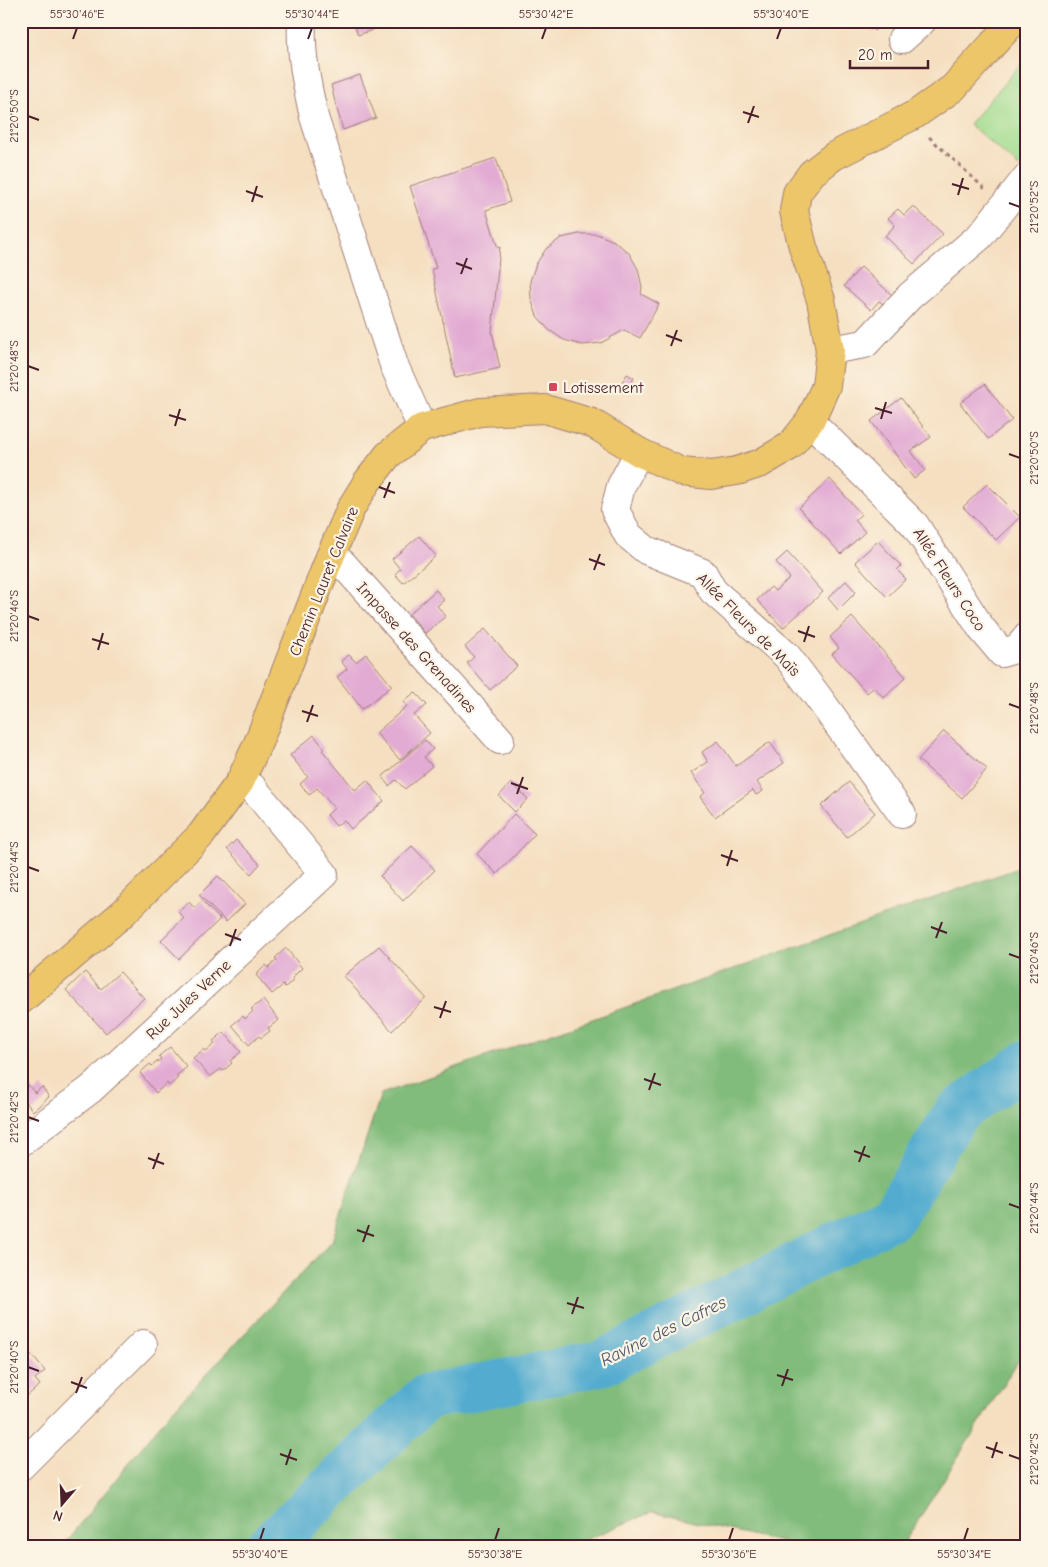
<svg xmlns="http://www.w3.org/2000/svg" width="1048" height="1567" viewBox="0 0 1048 1567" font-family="'Comic Neue',sans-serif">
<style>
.green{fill:#a2dc8f;stroke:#767e5d}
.forest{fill:#81bc7a;stroke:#666e52}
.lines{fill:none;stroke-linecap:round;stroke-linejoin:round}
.river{stroke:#52accf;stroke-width:46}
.building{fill:#e2abd4}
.minor-casing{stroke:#a07f76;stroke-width:30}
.major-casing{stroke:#a07f76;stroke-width:30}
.path{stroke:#a07f76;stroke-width:3;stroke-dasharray:4 4;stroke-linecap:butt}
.minor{stroke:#fff;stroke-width:28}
.major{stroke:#ecc669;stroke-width:28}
.ticks{fill:none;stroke:#4a1f2b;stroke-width:2}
.poi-dot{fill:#d1495b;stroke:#fcf5e5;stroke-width:2}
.labels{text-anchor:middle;stroke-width:4.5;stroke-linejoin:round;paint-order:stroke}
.poi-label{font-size:16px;fill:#4a1f2b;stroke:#fcf5e5;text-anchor:start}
.street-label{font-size:16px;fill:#4a1f2b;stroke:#fcf5e5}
.water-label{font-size:18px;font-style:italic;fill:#4d576d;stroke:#fcf5e5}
.neatline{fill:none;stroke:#4a1f2b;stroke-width:2}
.ticks-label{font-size:12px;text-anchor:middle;fill:#4a1f2b}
</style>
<rect width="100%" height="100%" fill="#fcf5e5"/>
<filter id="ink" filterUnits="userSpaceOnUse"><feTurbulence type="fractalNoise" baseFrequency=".02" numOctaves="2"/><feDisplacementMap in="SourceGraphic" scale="10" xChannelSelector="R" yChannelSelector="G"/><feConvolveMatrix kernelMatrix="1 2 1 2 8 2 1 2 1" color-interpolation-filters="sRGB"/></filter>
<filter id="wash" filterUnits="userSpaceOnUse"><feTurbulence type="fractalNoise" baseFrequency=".0096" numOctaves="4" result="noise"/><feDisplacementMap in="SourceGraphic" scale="20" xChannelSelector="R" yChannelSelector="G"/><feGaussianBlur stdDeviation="1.12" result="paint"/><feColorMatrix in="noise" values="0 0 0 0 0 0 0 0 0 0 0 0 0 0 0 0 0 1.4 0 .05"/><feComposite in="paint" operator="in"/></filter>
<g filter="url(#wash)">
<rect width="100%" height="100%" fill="#f5dfc1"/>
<path class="green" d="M1027,57V159L1019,167L969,124Z"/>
<path class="forest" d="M1027,865V1347L902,1546H798L652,1512L571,1546H62L167,1416L332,1241L381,1094Z"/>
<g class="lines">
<path class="river" d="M269,1546L426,1397L602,1363L893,1216L957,1112L1027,1063"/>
</g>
<g id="blocks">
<path class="building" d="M353,21H395V22L358,35Z
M866,21H885L874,31Z
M360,75L376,118L343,130L335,102L331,85Z
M496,158L510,202L486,210L498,248L500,247L492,332L500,368L455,378L432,269L436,268L410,186Z
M913,206L943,234L914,264L885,236L895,225L888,218L898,209L904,215Z
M579,234H597L614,241L629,253L638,269L642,287L641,294L659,304L640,338L624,330L601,343L582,345L564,340L549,330L537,316L531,299L530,281L536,264L546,249L561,238Z
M861,267L892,295L884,305L879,301L871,310L844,286Z
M627,374L634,378L627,390L620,386Z
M985,384L1012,420L988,439L960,403Z
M901,398L931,437L911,451L925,470L914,479L871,421Z
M830,479L861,514L855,520L865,532L841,554L799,508Z
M987,484L1020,517L996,540L963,507Z
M419,536L436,556L403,583L395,574L400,569L392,559Z
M878,541L901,566L897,570L906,579L887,597L855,562Z
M787,552L823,592L783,628L757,600L771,587L775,591L790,578L776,562Z
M846,581L856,592L838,610L828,598Z
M436,590L444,600L437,606L446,616L425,633L409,614Z
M852,617L906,677L884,698L874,687L867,693L832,654L839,648L830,637Z
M485,629L517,666L490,690L467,663L474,657L465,647Z
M366,654L392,686L362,709L337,677L347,669L341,661L349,655L356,662Z
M415,692L427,705L414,715L430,733L400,760L376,733L407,706L403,702Z
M944,731L987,769L962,798L918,760Z
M314,735L324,748L322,750L355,790L367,780L384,801L351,829L344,820L336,826L327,815L334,808L317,788L309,795L300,784L308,777L290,755Z
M425,740L433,749L424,757L432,766L405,789L396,780L389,786L382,777Z
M718,741L736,766L770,742L784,763L757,782L763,791L756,795L753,790L715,817L700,797L705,793L691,773L708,762L702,752Z
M849,782L875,813L847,837L821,806Z
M511,783L528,799L515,812L499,796Z
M514,814L535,834L497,874L477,854Z
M236,840L260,864L251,874L227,849Z
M412,846L435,870L403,901L380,876Z
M218,876L245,904L226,922L199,895Z
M202,901L220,919L179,959L161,940L184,918L178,912L189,902L194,908Z
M379,946L426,998L392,1031L344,976Z
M286,948L302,968L292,978L294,980L285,987L283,985L272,994L256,975L266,965L268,968L277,960L275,958Z
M85,972L101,989L120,972L144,998L106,1033L66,990Z
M263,1000L279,1020L268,1028L270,1031L261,1038L259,1036L249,1045L232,1025L243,1016L245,1019L253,1011L251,1009Z
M224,1032L241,1052L230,1061L232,1063L223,1071L221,1069L210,1077L193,1058L204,1049L206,1051L215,1044L213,1041Z
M170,1047L187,1067L176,1076L178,1078L169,1086L167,1083L156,1093L140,1073L150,1064L152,1066L161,1059L159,1056Z
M21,1077L35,1093L42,1087L49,1097L33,1111L25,1101L21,1105Z
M23,1345L45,1371L35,1379L40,1385L21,1401V1346Z"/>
</g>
</g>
<g filter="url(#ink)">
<use href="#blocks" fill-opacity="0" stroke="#a07f76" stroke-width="1"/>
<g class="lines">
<g class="minor-casing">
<path id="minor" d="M302,21C300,54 307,85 314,117L394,365L422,428
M902,39L922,21
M830,350L865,344L910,296L980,236L1027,177
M810,421L915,525L981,628L1002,653L1018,648L1027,637
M639,452L621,486L615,510L628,535L646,550L703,573L713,591L787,656L818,697L902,814
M330,557L342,563L500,740
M21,1142L91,1089L324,874L252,787L240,782
M21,1466L143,1344"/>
</g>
<g class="major-casing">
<path id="major" d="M21,1000L123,913L201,835L240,782L258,743L330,557L351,508L367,482L388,455L422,428L480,412L545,409L592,423L639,452L682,472L711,475L737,471L761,463L790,446L810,421L826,386L830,350L821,300L803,247L794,211L797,193L812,173L834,156L916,114L953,88L1014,21"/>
</g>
<path class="path" d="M929,137L985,189"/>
<use href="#minor" class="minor"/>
<use href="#major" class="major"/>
</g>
</g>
<path class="ticks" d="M73,39L77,28M308,39L312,28M542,39L546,28M777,39L781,28M743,112L759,117M28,116L39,120M748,123L754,106M952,184L969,189M246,191L263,197M958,195L963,178M252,202L257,186M1009,203L1020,207M456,263L472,269M461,274L467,258M666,335L682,341M671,346L677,330M28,366L39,370M875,408L892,413M169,415L186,420M881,419L886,402M175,426L180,409M1009,454L1020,458M379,487L395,493M384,498L390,482M589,559L605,565M594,570L600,554M28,616L39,620M798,631L815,637M92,639L109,644M804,642L809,626M98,650L103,633M1009,704L1020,708M302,711L318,716M307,722L313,705M511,783L528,789M517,794L523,777M721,855L738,861M727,866L732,850M28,867L39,871M931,927L947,933M225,934L241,940M936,938L942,922M230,946L236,929M1009,954L1020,958M434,1007L451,1012M440,1018L446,1001M644,1079L661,1085M649,1090L655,1073M28,1117L39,1121M854,1151L870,1157M148,1158L164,1164M859,1162L865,1146M153,1169L159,1153M1009,1204L1020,1208M357,1230L374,1236M363,1242L369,1225M567,1303L584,1308M572,1314L578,1297M28,1367L39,1371M777,1375L793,1380M71,1382L87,1388M782,1386L788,1369M76,1393L82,1377M986,1447L1003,1453M280,1454L297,1460M1009,1455L1020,1459M992,1458L997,1442M286,1465L291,1449M260,1540L264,1528M495,1540L499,1528M729,1540L733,1528M964,1540L968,1528"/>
<rect class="poi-dot" x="548" y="382" width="10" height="10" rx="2.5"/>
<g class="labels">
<g class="poi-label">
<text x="563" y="393">Lotissement</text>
</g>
<g class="street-label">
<text transform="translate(950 579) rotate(57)" y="6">Allée Fleurs Coco</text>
<text transform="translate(323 581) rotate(-68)" y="6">Chemin Lauret Calvaire</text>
<text transform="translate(749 624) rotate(45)" y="6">Allée Fleurs de Maïs</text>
<text transform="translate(417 647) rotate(48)" y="6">Impasse des Grenadines</text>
<text transform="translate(188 999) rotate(-43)" y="6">Rue Jules Verne</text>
</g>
<g class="water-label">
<text transform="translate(663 1331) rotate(-26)" y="6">Ravine des Cafres</text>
</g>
</g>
<rect width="1048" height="1567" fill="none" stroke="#fcf5e5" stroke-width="55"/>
<g transform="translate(62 1504) rotate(199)" stroke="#fcf5e5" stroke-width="4" paint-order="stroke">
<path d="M0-4L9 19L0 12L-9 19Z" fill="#4a1f2b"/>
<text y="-8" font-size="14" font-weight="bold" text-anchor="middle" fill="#4a1f2b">N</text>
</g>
<path d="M850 60v8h78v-8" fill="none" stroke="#4a1f2b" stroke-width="2.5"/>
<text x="858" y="60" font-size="15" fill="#4a1f2b" stroke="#fcf5e5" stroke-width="4" paint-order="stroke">20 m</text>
<rect x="28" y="28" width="992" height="1512" class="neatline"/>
<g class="ticks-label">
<text x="77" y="18">55°30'46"E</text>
<text x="312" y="18">55°30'44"E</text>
<text x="546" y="18">55°30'42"E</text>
<text x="781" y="18">55°30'40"E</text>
<text transform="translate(14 116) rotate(-90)" y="4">21°20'50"S</text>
<text transform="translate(1034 207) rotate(-90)" y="4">21°20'52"S</text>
<text transform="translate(14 366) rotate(-90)" y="4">21°20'48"S</text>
<text transform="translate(1034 458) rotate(-90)" y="4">21°20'50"S</text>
<text transform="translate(14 616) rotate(-90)" y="4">21°20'46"S</text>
<text transform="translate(1034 708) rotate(-90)" y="4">21°20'48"S</text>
<text transform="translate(14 867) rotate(-90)" y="4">21°20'44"S</text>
<text transform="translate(1034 958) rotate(-90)" y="4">21°20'46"S</text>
<text transform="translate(14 1117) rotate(-90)" y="4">21°20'42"S</text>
<text transform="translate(1034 1208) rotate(-90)" y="4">21°20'44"S</text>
<text transform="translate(14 1367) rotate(-90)" y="4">21°20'40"S</text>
<text transform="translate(1034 1459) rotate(-90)" y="4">21°20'42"S</text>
<text x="260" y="1558">55°30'40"E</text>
<text x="495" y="1558">55°30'38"E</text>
<text x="729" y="1558">55°30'36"E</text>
<text x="964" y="1558">55°30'34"E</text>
</g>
</svg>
